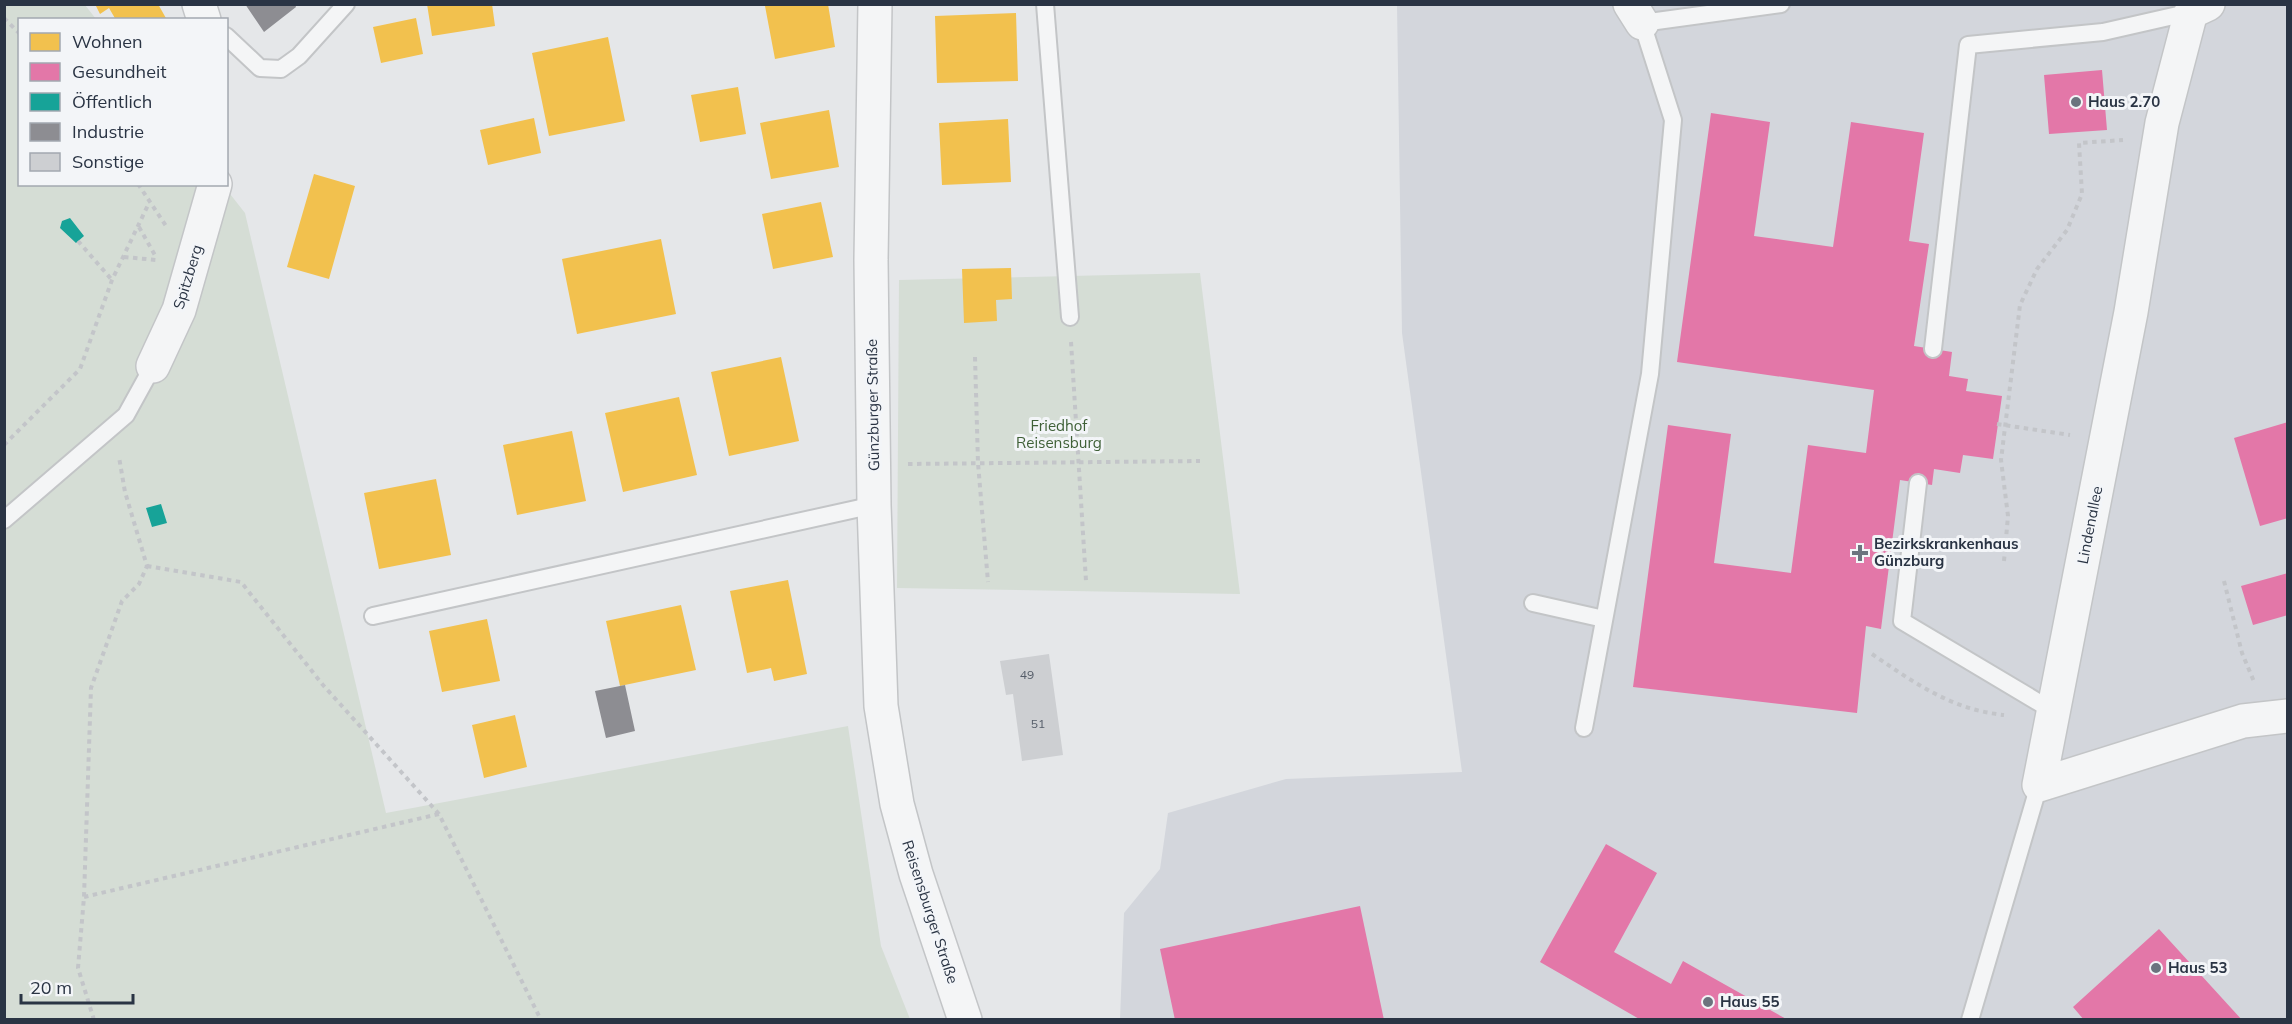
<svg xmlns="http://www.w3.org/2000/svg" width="2292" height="1024" viewBox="0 0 2292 1024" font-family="Mulish,sans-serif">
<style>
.built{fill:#d3d6dc}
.green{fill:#d5ddd5}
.homes{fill:#f2c14e}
.health{fill:#e377a8}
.public{fill:#17a398}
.industry{fill:#8d8d92}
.building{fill:#cdcfd2}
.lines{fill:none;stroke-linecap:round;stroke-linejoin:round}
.lane-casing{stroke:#c3c5c7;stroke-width:20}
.street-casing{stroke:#c3c5c7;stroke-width:36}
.path{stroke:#c3c5c9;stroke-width:4;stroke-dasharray:4.5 4.5;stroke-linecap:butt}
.lane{stroke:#f4f5f6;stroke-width:16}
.street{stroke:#f4f5f6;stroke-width:33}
.poi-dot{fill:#6b737e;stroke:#f3f5f8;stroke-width:2}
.labels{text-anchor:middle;stroke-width:6;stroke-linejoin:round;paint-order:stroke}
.number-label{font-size:12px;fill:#545c68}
.poi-label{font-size:15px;font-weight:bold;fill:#2a3444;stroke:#f3f5f8;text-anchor:start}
.street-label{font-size:15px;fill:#2a3444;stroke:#f3f5f8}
.park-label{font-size:15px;fill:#3f6037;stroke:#f3f5f8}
</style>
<rect width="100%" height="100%" fill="#e5e7e9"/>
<path class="built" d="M1397,5H2287V1019L1120,1020L1124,913L1160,869L1168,813L1286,779L1462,772L1402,333Z"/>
<path class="green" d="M5,5H85L96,19L20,20V184L223,185L245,213L386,813L848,726L881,946L910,1019L5,1020Z
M1200,273L1240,594L897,588L899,280Z"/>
<path class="homes" d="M95,4H158L167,20H116L109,8L100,14Z
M427,4H492L495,26L432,36Z
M776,4H828L835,47L775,59L765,6Z
M1016,13L1018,81L937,83L935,16Z
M416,18L423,54L381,63L373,27Z
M608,37L625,121L549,136L532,53Z
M738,87L746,134L700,142L691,95Z
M829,110L839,167L771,179L760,123Z
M534,118L541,153L488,165L480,130Z
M1008,119L1011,182L942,185L939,123Z
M314,174L355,186L329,279L287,267Z
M821,202L833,257L773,269L762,214Z
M661,239L676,314L577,334L562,259Z
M1011,268L1012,299L996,300L997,321L964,323L962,269Z
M781,357L799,441L729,456L711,372Z
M679,397L697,475L623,492L605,413Z
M572,431L586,501L517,515L503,445Z
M436,479L451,555L379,569L364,493Z
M788,580L807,674L774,681L771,668L747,673L730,591Z
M681,605L696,670L620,686L606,621Z
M487,619L500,681L442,692L429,631Z
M515,715L527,767L484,778L472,725Z"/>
<path class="health" d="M2102,70L2107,130L2049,134L2044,75Z
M1711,113L1770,122L1754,236L1833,247L1851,122L1924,133L1909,241L1929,244L1914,346L1952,352L1949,376L1968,379L1966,391L2002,396L1993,459L1963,455L1960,473L1934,469L1932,485L1900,480L1881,629L1866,626L1857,713L1633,687L1668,425L1731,434L1714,563L1791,573L1808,445L1866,453L1874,390L1677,362Z
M2288,422V518L2260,526L2234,438Z
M2288,573V615L2253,625L2241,586Z
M1606,844L1657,873L1614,952L1671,984L1683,961L1788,1020H1641L1540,962Z
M1360,906L1384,1020H1175L1160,949Z
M2159,929L2242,1020H2084L2073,1007Z"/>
<path class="public" d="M70,218L84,236L76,243L60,228L62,221Z
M161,504L167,523L152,527L146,508Z"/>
<path class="industry" d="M245,4H295L296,7L264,32Z
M625,685L635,731L606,738L595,691Z"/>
<path class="building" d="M1049,654L1063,755L1022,761L1013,694L1006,695L1000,661Z"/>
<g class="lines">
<g class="lane-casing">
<path id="lane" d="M1045,4L1070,317
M226,36L260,68L281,69L299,56L346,4
M1933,349L1968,45L2103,32L2191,12
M1918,483L1902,621L2053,711
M4,520L126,415L153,366
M1533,603L1604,619
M373,616L874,505
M1584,728L1650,374L1673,120L1642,23L1781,4
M1970,1020L2039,785"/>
</g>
<g class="street-casing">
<path id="street" d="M199,4L204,20
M875,4L871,260L874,505L881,706L897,804L916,874L965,1020
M1630,4L1642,23
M2208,4L2191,12L2162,123L2131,312L2039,785L2243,721L2288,716
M153,366L179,310L215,184"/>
</g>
<path class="path" d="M4,18L20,34
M138,184L166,226
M139,227L156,257
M78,241L112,280
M124,257L156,260
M1071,342L1086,581
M975,357L978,463L988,582
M1997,424L2070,435
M4,445L80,369L112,280L149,203
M908,464L1200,461
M2004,561L2008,516L2001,460L2020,305L2037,269L2067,230L2082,194L2079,143L2123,140
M147,566L241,582L323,685L439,814L541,1020
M2224,581L2242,653L2255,684
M1872,654C1913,682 1952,710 2004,715
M84,897L439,814
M94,1020L78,968L84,897L91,688L122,601L139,584L147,566L125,492L119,457"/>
<use href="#lane" class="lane"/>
<use href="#street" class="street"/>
</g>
<g class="poi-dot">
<circle cx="2076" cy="102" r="6"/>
<path d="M1857 544h6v6h6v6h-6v6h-6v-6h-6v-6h6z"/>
<circle cx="2156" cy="968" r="6"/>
<circle cx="1708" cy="1002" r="6"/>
</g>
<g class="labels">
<g class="number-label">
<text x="1027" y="679">49</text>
<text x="1038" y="728">51</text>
</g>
<g class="poi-label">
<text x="2088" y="107">Haus 2.70</text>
<text x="1874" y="549">Bezirkskrankenhaus<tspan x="1874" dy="17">Günzburg</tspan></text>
<text x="2168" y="973">Haus 53</text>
<text x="1720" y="1007">Haus 55</text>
</g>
<g class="street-label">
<text transform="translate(188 277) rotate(-73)" y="5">Spitzberg</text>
<text transform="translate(873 405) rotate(-91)" y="5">Günzburger Straße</text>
<text transform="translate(2090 525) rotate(-79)" y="5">Lindenallee</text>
<text transform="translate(930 912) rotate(72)" y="5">Reisensburger Straße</text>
</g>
<g class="park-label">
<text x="1059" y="431">Friedhof<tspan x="1059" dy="17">Reisensburg</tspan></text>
</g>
</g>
<rect width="2292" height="1024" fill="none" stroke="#2a3444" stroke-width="12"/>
<rect x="18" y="18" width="210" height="168" fill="#f3f5f8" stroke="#a3a8b0" stroke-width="1.5"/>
<rect x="30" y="33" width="30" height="18" fill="#f2c14e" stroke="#a3a8b0" stroke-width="1.5"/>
<text x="72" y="48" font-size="18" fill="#2a3444">Wohnen</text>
<rect x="30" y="63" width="30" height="18" fill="#e377a8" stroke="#a3a8b0" stroke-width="1.5"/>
<text x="72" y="78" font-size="18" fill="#2a3444">Gesundheit</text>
<rect x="30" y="93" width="30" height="18" fill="#17a398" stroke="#a3a8b0" stroke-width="1.5"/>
<text x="72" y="108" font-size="18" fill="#2a3444">Öffentlich</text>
<rect x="30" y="123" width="30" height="18" fill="#8d8d92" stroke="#a3a8b0" stroke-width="1.5"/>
<text x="72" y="138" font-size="18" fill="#2a3444">Industrie</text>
<rect x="30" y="153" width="30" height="18" fill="#cdcfd2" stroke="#a3a8b0" stroke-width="1.5"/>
<text x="72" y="168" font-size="18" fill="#2a3444">Sonstige</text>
<path d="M21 994v9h112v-9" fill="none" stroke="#2a3444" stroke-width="3"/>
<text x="30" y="994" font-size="18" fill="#2a3444" stroke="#f3f5f8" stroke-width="4.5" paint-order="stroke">20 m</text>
</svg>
